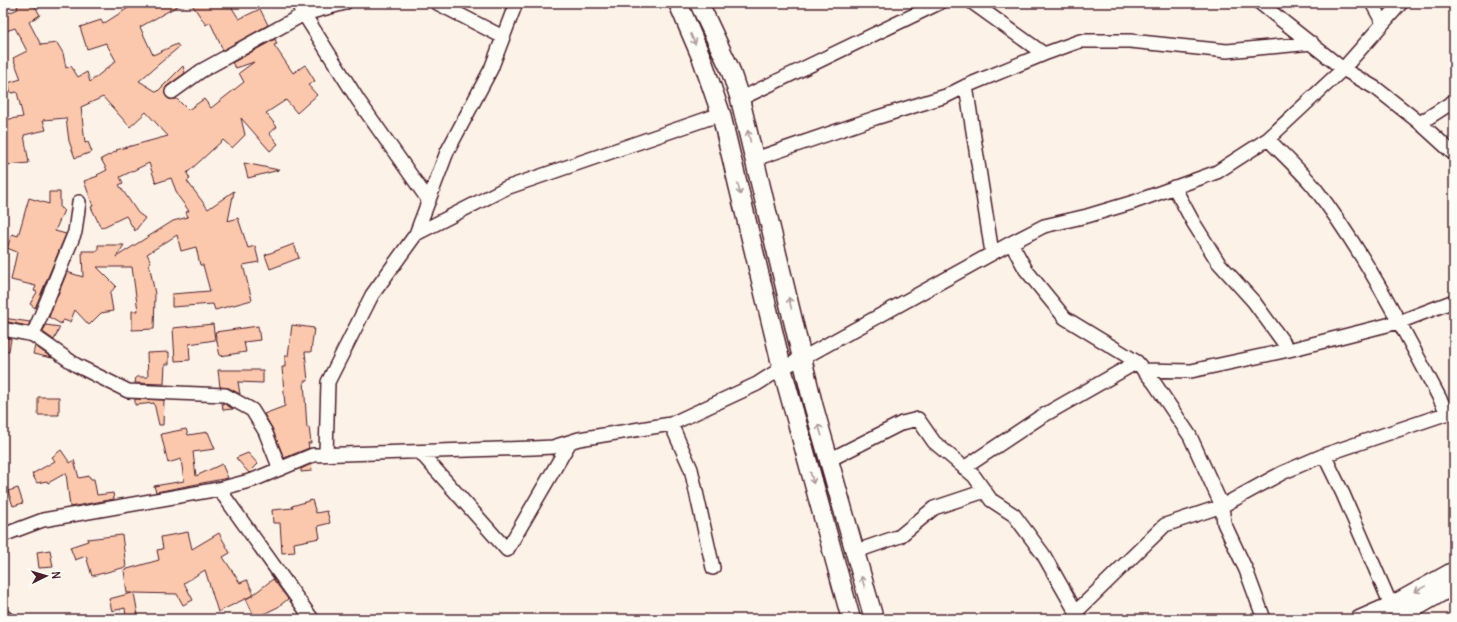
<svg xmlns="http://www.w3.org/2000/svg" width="1457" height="622" viewBox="0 0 1457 622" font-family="Delius,sans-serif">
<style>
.building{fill:#fcc8ad;stroke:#4a1f2b}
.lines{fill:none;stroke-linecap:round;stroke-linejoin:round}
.minor-casing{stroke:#4a1f2b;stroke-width:16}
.tertiary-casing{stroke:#4a1f2b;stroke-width:19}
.secondary-casing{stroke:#4a1f2b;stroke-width:21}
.minor{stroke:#fdfcf7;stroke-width:13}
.tertiary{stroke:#fdfcf7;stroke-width:16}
.secondary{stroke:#fdfcf7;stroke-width:18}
.oneway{stroke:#ac999b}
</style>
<rect width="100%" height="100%" fill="#fdf2e8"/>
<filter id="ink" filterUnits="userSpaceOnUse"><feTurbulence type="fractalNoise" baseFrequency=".025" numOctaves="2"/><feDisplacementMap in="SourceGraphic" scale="8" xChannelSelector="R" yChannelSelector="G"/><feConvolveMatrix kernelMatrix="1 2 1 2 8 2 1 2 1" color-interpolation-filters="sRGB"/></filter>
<g filter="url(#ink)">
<path class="building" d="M23,3H33L40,15L29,22L41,45L57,43L63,53L66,68L71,66L78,77L87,72L90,82L116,61L106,43L87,49L80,27L101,20L103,24L136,3H183L140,27L153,55L177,44L179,47L139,81L157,92L183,66L185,73L167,86L164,93L169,99H177L188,110L204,99L211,108L244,82L239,73L254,62L236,68L232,63L275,39L277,44L274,45L293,73L305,65L315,81L308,85L317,95L297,113L286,100L266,113L277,127L269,133L278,144L270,151L241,118L245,135L232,148L223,140L187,173L190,179L187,181L208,209L234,191L228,221L238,218L248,248L255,246L259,262L243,265L252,300L215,310L213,304L172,307V294L210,291L203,265H200L196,247L181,251L177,235L147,254L151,262L149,263L155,294L154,329L132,330V311H138L132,267H97L116,286L110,293L113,311L101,313L89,325L75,310L70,322L63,320L61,324L49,317L67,272L83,277L82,251H98V245H124L116,257L173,221L188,217L186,212L189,211L178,196L171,178L156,183L149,163L120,177L123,183L119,185L138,213L145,218L135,231L126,216L101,228L91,207L93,206L84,181L98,176L97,175L107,170L101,159L117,151L116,150L168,136L146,112L130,127L103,97L81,107L85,143L88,142L92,152L75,158L69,141L66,118L43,120L46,130L24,135L29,163L6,165L3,151V120L23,117L17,92L11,93L8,83L21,79L13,58L27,51L15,28L3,32V15L18,9L17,6Z
M191,3H229L239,19L260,9L268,25L223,50L210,22L206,25Z
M244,163L279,170L248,178Z
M49,192H60V208L64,210L55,231L66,234L35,308L30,304L37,292L34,291L36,286L11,280L17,252L7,248L12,234L18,236L29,198L49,204Z
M294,244L299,258L270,269L265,255Z
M3,318L30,322L28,326L3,321Z
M213,324L215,340L189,344L190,360L175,361L173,328Z
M46,325L60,327L54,340L43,332Z
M292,325L314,328L311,352H305L308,381H304L307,428L309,427L311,443H308L309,448L284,458L272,428L264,414L285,406L282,367H285V356H288Z
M258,326L260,340L244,342L246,352L220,356L215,332Z
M3,337L11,339L9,351H3Z
M35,346L52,358L33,354Z
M169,352V364H165L164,384L135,383L136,377H148L147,353Z
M218,370H263V383L238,382L240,394L229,388L220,387Z
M38,397H59V415H38Z
M135,399L164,400L163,425H159L154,403L135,405Z
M222,403H223L233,409L223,410Z
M186,429L188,435L208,432L215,449L193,452L196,476L222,464L228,478L156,492L154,486L184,481L181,459L168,463L161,434Z
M61,450L70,463L74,460L79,478L89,476L91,479H94L97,495L113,493L114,499L70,507L66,473L48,483L47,481L37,483L32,474L55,461L52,457Z
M248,453L258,464L249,473L236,458Z
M311,464L312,471L301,472V469Z
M18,488L23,503L13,506L8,491Z
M312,500L316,513L327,511L330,523L318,526L320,538L294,543L295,552L282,553L280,523H273L272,510L293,508L292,506Z
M188,532L192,549L219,533L230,553L223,557L240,583L247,580L254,594L273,579L288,599L278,607L255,618L246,599L253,595L218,612L205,570L184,583L193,600L183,605L177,594L134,593L138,615L126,617L125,608L112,611L109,599L132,593H127L124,570L159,560L157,550L163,549L161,537Z
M122,535L126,567L92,576L86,556L75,560L70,547L88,541L87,539Z
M50,550L53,567L39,568L37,552Z"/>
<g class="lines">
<g class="minor-casing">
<path id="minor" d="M297,3L358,100L429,201
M437,3L503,37
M973,3L1044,54
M1260,3L1343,69L1377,89L1420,123L1454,154
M1372,3L1383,23
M966,86L992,253
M172,92L201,71L304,14L345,3
M740,99L939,3
M1420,123L1454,101
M1268,139C1283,155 1300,170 1314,187C1368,257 1407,337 1448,414
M755,159L875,118L946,96L966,86L1044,54L1080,41H1130L1227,51L1312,43
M1174,187L1193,222L1218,262L1254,302L1289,350
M416,234L506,188L721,114
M1011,243L1026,270L1065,318L1137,362L1155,384L1190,436L1222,506L1224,523L1246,570L1264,619
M3,329L33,335L76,365L128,391L225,395L252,410L265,431L280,469
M33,335L75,232L79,202
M1143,370L1191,371L1289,350L1399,322L1454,301
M671,424L691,469L713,568
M420,452L507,550L570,442
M326,454L328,382L372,295L416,234L447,152L491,69L516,3
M1324,455L1343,494L1391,605
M829,460L902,423L918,419L934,442L974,476L991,500L1014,515L1043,554L1076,612
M964,468L1039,418L1137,362
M219,489L312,619
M3,535L43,520L219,489L253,480L313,455L533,448L553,447L579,439L671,424L757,384L782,368L803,358L1011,243L1044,226L1087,216L1134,202L1217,172L1268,139L1343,69L1401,3
M854,552L900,536L934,508L985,491
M3,616L7,619
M1076,619V612L1165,525L1222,506L1282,473L1324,455L1454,411"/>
</g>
<g class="tertiary-casing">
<path id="tertiary" d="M1359,619L1391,605L1454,570
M1397,619L1454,586"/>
</g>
<g class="secondary-casing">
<path id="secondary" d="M678,3L702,59L721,114L782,368L851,619
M699,3L730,69L740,99L813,404L874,619"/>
</g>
<use href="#minor" class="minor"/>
<use href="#tertiary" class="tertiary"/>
<use href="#secondary" class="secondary"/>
</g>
<defs><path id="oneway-shaft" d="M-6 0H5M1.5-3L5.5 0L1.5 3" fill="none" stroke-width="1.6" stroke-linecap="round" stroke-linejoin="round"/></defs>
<g class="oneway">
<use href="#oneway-shaft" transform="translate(693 39) rotate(66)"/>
<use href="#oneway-shaft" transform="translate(749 136) rotate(-104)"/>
<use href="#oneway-shaft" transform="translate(739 189) rotate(76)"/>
<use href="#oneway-shaft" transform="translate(790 303) rotate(-104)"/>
<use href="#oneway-shaft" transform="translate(820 430) rotate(-106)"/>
<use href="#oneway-shaft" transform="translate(812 478) rotate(75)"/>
<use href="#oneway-shaft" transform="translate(863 582) rotate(-107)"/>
<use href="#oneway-shaft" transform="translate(1420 589) rotate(151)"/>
</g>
</g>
<rect width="1457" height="622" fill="none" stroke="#fdfcf7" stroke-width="16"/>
<rect x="8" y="8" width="1441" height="606" fill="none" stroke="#4a1f2b" stroke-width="1.5" filter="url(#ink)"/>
<g transform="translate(46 576) rotate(85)" stroke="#fdfcf7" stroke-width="3" paint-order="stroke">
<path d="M0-3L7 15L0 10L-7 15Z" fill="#4a1f2b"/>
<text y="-6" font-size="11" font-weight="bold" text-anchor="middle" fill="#4a1f2b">N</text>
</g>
</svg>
